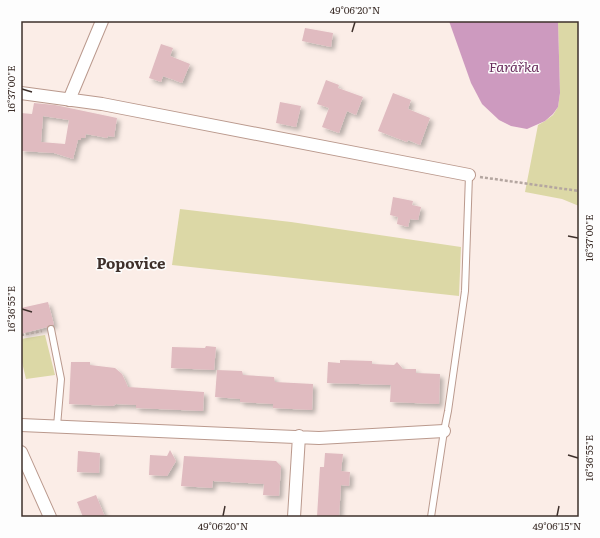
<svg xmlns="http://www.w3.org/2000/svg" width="600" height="538" viewBox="0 0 600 538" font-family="Literata,serif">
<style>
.green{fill:#dcd8a6}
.water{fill:#cd9abf}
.building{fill:#e0bbc0;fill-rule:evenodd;filter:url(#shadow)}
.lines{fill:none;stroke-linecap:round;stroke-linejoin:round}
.lane-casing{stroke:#ba998d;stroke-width:8}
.street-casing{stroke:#ba998d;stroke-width:14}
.path{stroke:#b4a6a0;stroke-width:2.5;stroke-dasharray:3 2;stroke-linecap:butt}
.lane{stroke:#fff;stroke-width:6}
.street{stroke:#fff;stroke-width:12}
.ticks{fill:none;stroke:#3e302b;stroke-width:1.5}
.labels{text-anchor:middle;stroke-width:3;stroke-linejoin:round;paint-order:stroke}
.water-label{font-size:14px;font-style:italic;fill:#6a2d5d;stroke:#fdfdfd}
.quarter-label{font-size:15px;font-weight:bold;fill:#3e302b;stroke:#fdfdfd}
.neatline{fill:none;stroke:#3e302b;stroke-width:1.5}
.ticks-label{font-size:10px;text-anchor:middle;fill:#3e302b}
</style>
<defs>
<filter id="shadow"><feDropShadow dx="3.5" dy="3.5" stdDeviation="2" flood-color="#0004"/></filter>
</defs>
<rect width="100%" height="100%" fill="#fbede7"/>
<path class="green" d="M558,21H579V206L562,199L525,192L538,125L545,121L553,115L558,107L560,93Z
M180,209L291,222L461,247L459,296L172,265Z
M45,335L55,375L26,379L21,358V339Z"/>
<path class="water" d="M449,21H558L560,93L558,107L553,114L545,121L527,129L511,126L499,120L482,104L471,83Z"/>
<path class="building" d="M305,28L333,33L331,47L302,41Z
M161,44L173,48L170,56L190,64L182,83L163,76L161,82L149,78Z
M326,80L339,85L338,88L363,97L356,115L347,111L339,133L322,127L329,108L317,104Z
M393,93L411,100L408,109L430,118L420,145L408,140L407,142L378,131Z
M280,102L301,106L296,127L276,123Z
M34,103L55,105L117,118L114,137L108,136L107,138L86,134L85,138H81V140H78L73,159L54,153L21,151V113L32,114ZM43,116L69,120L65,144L41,142Z
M393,197L413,201L412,205L421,207L418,220L410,219L408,227L397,224L398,217L390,215Z
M48,302L54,325H50L47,327L21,334V308Z
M206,346L216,347L214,370L171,368L172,347L205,348Z
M340,360L372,361V364L394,365L397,362L403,369H416V373L440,374L439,404L390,402L391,385L327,383L328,362L340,363Z
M71,362H90V365L115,368L122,374L128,387L204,392L203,411L136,408V405L116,404L113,406L69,404Z
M217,370L242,371L243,375L274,377L275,382L313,384L312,410L273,408V404L240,402V399L215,397Z
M170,450L176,461L167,476L149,475L150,455L167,456Z
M78,451L100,453L99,473L77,472Z
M325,453L343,454L341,471L350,472L349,486L341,485L339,517H317L320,467H324Z
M184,456L276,461L281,466L279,496L263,495L264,484L213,481L212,488L181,486Z
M96,495L105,517H83L77,502Z"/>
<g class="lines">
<g class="lane-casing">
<path id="lane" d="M51,329L61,379L57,426
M431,517L444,431L448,411L465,291L469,175"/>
</g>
<g class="street-casing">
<path id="street" d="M21,93L102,104L469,175
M69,100L102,21
M21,425L319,438L444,431
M21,452L50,517
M294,517L299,436"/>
</g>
<path class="path" d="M480,177L579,191
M21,335L42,331"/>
<use href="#lane" class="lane"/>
<use href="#street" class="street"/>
</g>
<path class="ticks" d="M352,32L355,22M22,89L32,92M568,236L578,238M22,309L32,312M568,455L578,458M223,516L225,506M557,516L559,506"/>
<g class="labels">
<g class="water-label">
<text x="514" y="72">Farářka</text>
</g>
<g class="quarter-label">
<text x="131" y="269">Popovice</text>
</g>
</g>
<rect width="600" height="538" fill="none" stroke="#fdfdfd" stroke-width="44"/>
<rect x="22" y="22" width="556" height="494" class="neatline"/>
<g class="ticks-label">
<text x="355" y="14">49°06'20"N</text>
<text transform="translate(11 89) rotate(-90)" y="4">16°37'00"E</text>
<text transform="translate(589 238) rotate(-90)" y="4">16°37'00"E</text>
<text transform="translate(11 309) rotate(-90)" y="4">16°36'55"E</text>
<text transform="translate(589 458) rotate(-90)" y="4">16°36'55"E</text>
<text x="223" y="530">49°06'20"N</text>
<text x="557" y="530">49°06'15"N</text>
</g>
</svg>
